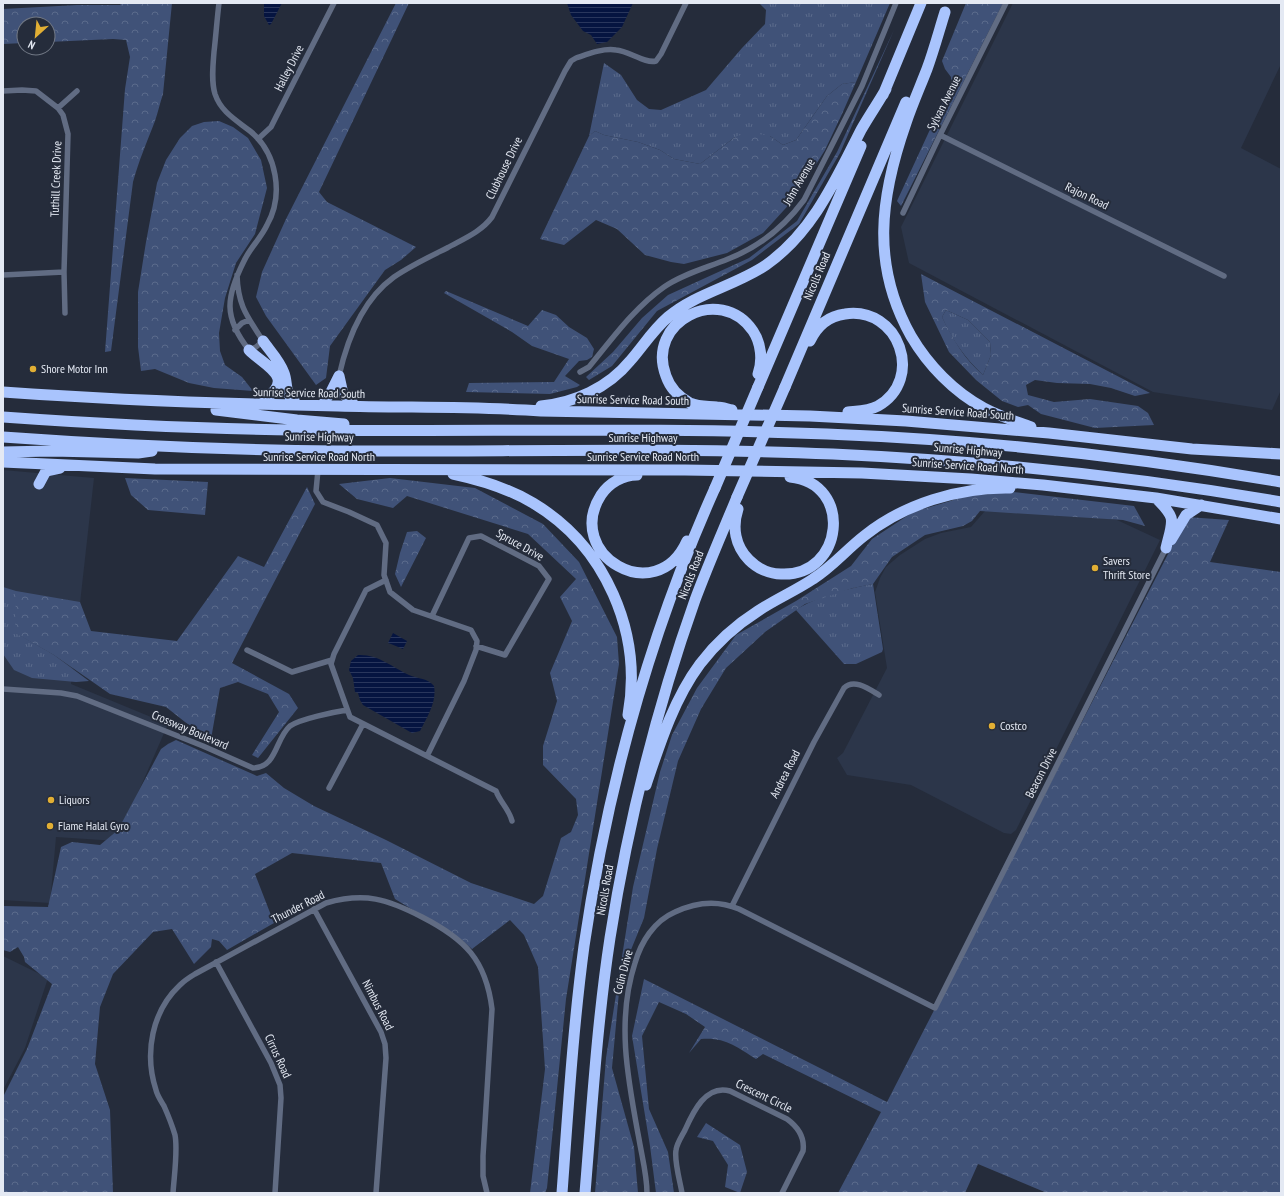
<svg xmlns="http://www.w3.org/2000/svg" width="1284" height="1196" viewBox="0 0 1284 1196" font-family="'PT Sans Narrow',sans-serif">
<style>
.built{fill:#2c364a}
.grass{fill:url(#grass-tufts)}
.forest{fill:url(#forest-crowns);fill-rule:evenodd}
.water{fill:url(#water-rules)}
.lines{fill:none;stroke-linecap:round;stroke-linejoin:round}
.street{stroke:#616c83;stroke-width:5.5}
.highway{stroke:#a9c4fd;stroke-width:11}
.highway-bridge{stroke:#a9c4fd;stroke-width:11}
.poi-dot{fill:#e2af34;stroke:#252c3b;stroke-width:1.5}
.labels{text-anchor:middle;stroke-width:4;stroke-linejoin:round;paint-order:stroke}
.street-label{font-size:12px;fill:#e4e9f3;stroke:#252c3b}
.poi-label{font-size:12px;fill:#e4e9f3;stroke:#252c3b;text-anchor:start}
</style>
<defs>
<pattern id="grass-tufts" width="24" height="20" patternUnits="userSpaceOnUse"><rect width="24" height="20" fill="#405278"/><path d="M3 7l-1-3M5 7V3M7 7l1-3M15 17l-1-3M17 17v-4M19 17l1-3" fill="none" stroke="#5b6b8c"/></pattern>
<pattern id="forest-crowns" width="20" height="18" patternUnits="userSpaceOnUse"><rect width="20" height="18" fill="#405278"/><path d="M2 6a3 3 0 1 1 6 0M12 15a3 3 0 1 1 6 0" fill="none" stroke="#5b6b8c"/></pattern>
<pattern id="water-rules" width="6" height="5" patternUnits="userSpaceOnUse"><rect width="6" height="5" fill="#051440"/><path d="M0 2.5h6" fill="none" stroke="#29365c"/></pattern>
</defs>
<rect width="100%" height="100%" fill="#252c3b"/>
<path class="built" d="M1013,3H1281V64L1241,148L1281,169V390L1272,410L1153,392L909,263L901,227Z
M3,470L94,478L71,684L168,724L117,841L56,837L50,903L3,900Z
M985,511L1056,512L1117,520L1160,540L1016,830L1011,834L1004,833L911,785L847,775L837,758L843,753L887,668L875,592L880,578L886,567L900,555L925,539L941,533L971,527Z
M3,956L48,978L25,1048L3,1090Z"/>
<path class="grass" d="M759,3H890L856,82L842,84L827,96L796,140L783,145L770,136L735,137L700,164L674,159L660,150L638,142L604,135L595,131L589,136L604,63L621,75L637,100L649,109L661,110L706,90L742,48L765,24L766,10Z
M946,310L968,320L990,342L991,355L983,375C964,357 953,341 942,317Z
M873,584L883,649L882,652L856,664H844L796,610C816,597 849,588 873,584Z
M3,587L16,591V633L54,655L89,681L76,682L32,678L14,670L3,654Z"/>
<path class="forest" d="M122,3H172L163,94C160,103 158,112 155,121C147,142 139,160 133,182L111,351L105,352L125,89L130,57L126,40L113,39L48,42V24H24V43L3,44V9L77,5H120Z
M396,3H409L319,192L327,202L416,247L401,260L385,270L330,346L326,378L316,385L266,316L256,297L262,272L286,219Z
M966,3H1003L901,206L897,201L951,84V77L945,69L942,61Z
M894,30L840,153L799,224L752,260L657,311L612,366L589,380L586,377L613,352L642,318L668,295L749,258L797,221L837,152Z
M856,82L842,114L825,150L795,198L763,233L727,253L684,264L671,262L645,255L617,229L596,220L564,245L540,239L589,136L595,131L604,135L638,142L660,150L674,159L700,164L735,137L748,132L770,136L783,145L796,140L827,96L842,84Z
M219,121L233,127L248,138L261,160L267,188L255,234L236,263L225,298L219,333L220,351L225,365L242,377L253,391L214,388L189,383L155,369L141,371L138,347V292L146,242L157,183L166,160L180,138L192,126L204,122Z
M921,274L1150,393L1135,396L1111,388L1090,384L1057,383L1035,380L1026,385L1028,395L1054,402L1090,399L1138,406L1148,413L1154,425L1095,428L1041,414L1028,405L1018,407L1002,401L976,380L949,352L925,302ZM946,310L968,320L990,342L991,355L983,375C964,359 953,339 942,317Z
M446,291L528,326L542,310L556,315L569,327L587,338L594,349L592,357L587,360L579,361L565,376L580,385L577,387L550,394L466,392L469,383L554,382L569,359L532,346L512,332L444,293Z
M125,478L208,482L205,515L148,510L131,495Z
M390,478L475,488L543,524L579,562L617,637L619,664L566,999L547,1188L545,1193H530L545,1069L538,967L524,935L510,920L472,949L462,940L395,899L381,863L292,853L255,874L274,923L227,950L219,941L212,939L211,947L194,964L172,929L153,932L113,974L100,1007L95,1064L110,1110L113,1193H3V1097L27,1049L52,984L25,962L24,957L18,947L10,952L3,950V906L48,907L61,847L72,842L100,845L118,830L161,749L168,744L176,740L257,776L266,773L284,788L314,806L386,840L471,883L534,904L543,896L561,838L571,832L578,815L576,799L543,765V746L557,701L550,673L572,621L560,597L576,579L528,534L407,496L393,508L357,499L339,484Z
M307,487L315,504L232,663L289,694L298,708L258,758L252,755L279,712L268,694L238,682L220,688L211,739L185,722L166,707L110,694L54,655L15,633L16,591L80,602L91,631L177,641L238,556L264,567Z
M1013,492L1134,506L1145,526L1123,520L980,511L972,521L963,526L925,535L892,557L873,584L853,588L805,604L765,632L726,668L701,709L678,761L657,849L644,918L626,962L619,992L612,1068L634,1147L638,1193H595L606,1058L633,887L660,772L672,735L697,688L736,635L796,601L851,566L872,539L913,512L967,496Z
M1187,517L1229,520L1210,562L1281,572V1193H1047L978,1164L965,1193H838L881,1112L763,1054L756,1059C737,1047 725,1037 701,1039L689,1053L705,1027L686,1014L659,1002L642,1036L649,1109L668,1152L674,1193H656L650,1146L632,1036L644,979L887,1102Z
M417,531L426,538L401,587L395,574L400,553L407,532Z
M706,1123L740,1145L747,1172L740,1193L725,1187L728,1165L713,1141L697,1137Z"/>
<path class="water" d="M264,3H282L271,24L269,25L264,16Z
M567,3H633L622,27L607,42L597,44L591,35L583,31L571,15Z
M393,633L407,641L403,649L391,644L388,643Z
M358,655C378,654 392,667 409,675C418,679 428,678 434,686C437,702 427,717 420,731L412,733L363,705L360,700L358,693L355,692L353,678L349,670L351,661Z"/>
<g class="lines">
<path class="street" d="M219,3C217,19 216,35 214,52C213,65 211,81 215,94C221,112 236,120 250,131C277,153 284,195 267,225C261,238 250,248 244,261C226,297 223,317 249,350L256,347L263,341C247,316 238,306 237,275
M3,91L22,90L36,91L58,108L63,115L68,134L64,272L65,313
M58,108L77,91
M940,135L1224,276
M258,139L271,127L276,117L334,3
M903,213L940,135L1006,3
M3,275L64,272
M235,330L242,323L249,320
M580,372L589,367C612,339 634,308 664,287C683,274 706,268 728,259C759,247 784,227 804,200L862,86L896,3
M339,376C347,340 362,300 394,277C410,266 429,257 447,248C463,239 481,232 492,217L565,71L571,61L576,58C588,54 603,48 616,50C629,51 645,64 656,61L661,54L686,3
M318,470L316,491L323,502L349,512L377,525L386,543L384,575L390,592L413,610L471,630L477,641L476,650L464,681L427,756
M386,580L366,590L334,654L331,664L350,717L496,791C500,802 509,809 512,821
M432,616L469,538L481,536L539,566L549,579L505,655L476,646
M247,650L292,672L332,660
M3,689L61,693L77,696L203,746L253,768C277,768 275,739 290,726C300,719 334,712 347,710
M329,788L363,724
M732,906L814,742L844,688C854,678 869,689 879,695
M314,909L381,1032L385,1044L386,1058L376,1193
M216,962L271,1063L280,1085L281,1098L275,1193
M173,1193C174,1177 178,1150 175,1135C172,1125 168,1115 164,1106C161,1101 157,1095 156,1090C144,1053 152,1011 180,985C184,981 190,977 195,974L326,903C365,892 387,899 422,917C465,939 486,960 492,1009L483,1156V1176L487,1193
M647,1193C647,1175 642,1157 639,1139C628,1080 616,1021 635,963C641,942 654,921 675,912C696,902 718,900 739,909L935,1008L1166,548
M682,1193C680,1181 674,1161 676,1150C677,1143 682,1136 685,1130C693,1112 706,1084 730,1091L787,1119C798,1127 805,1137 803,1151L782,1193"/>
<path class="highway" d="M945,12C939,31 934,50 927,69C920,87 912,105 906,123C880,197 871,265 911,336C928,365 954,392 984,408C999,416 1015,421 1031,427
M883,95L921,3
M263,341C270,351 280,361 284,373C288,383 284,393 294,400
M810,341C817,326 829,316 845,314C899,306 925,379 878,406C869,411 858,411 848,412
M249,350C263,365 297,377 265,399
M339,376L343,394L352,401
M758,387L861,146
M785,387L906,102
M3,392C115,400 226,404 338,406C406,408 473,406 541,411L810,416L906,421L1049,433L1192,449L1281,454
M325,400L331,392L339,376
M541,406C574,403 608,388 630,361C643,346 653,330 668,317C696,293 735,286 766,265C813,232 836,179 861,130C869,116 878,103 886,89
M216,410L297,420L344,424
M732,410C727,409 722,407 717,407C707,406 699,407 690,403C679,397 670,388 666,376C645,322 720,283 753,331C761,343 763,360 758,374
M3,417C101,424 200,429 299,430C475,432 651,427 827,434C979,440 1131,456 1281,482
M3,437C114,445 226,450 337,451C503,452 668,447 833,454C983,461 1133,476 1281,502
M3,452L52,451L138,453L152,451
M3,462L155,469L685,470L862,473L971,479L1043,485L1156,498L1281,519
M453,474C481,480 508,488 533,503C605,546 643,632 628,715
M637,475C623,475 609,483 601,495C563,554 656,610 687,541
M39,484L46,471L60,468
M1156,498C1177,519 1173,519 1166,548
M738,509C732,527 735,546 749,560C757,568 769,574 781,574C844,577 854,483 790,477
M1171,540L1186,515L1201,505
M646,785C660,743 674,699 700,664C716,643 736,625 758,611C776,599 795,591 813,579C832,567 846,550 864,536C904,504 959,487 1010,488
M562,1193C568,1111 573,1028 584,946C607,789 650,633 715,488
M585,1193C592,1108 597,1023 610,938C628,823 656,710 695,600C708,565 723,531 737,497"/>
<path class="highway-bridge" d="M715,488L758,387
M737,497L785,387"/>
</g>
<g class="poi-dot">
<circle cx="33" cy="369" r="4"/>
<circle cx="1095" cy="568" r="4"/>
<circle cx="992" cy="726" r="4"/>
<circle cx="51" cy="800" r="4"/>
<circle cx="50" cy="826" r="4"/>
</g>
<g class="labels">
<g class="street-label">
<text transform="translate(289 68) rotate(-63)" y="4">Halley Drive</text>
<text transform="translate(944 103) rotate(-63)" y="4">Sylvan Avenue</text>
<text transform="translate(504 168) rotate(-64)" y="4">Clubhouse Drive</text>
<text transform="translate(56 179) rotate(-88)" y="4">Tuthill Creek Drive</text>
<text transform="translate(799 182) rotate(-60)" y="4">John Avenue</text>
<text transform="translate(1087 196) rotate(26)" y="4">Rajon Road</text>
<text transform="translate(817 276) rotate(-67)" y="4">Nicolls Road</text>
<text transform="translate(309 393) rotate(1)" y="4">Sunrise Service Road South</text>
<text transform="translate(633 400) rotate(1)" y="4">Sunrise Service Road South</text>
<text transform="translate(958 412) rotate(4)" y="4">Sunrise Service Road South</text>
<text transform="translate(319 437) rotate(1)" y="4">Sunrise Highway</text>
<text x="643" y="442">Sunrise Highway</text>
<text transform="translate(968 450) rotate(5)" y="4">Sunrise Highway</text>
<text x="319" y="461">Sunrise Service Road North</text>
<text x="643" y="461">Sunrise Service Road North</text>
<text transform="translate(968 466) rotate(4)" y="4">Sunrise Service Road North</text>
<text transform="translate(520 545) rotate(29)" y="4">Spruce Drive</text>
<text transform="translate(691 575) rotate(-69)" y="4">Nicolls Road</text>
<text transform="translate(190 730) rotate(23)" y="4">Crossway Boulevard</text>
<text transform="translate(1041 773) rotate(-63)" y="4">Beacon Drive</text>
<text transform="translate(785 774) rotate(-63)" y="4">Andrea Road</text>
<text transform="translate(605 890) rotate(-80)" y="4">Nicolls Road</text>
<text transform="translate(298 907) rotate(-27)" y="4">Thunder Road</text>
<text transform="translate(623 972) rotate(-75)" y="4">Colin Drive</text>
<text transform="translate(378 1005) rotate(63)" y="4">Nimbus Road</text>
<text transform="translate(278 1056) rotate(65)" y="4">Cirrus Road</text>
<text transform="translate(764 1096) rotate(26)" y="4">Crescent Circle</text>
</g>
<g class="poi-label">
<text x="41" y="373">Shore Motor Inn</text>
<text x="1103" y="565">Savers<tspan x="1103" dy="14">Thrift Store</tspan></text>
<text x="1000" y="730">Costco</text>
<text x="59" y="804">Liquors</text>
<text x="58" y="830">Flame Halal Gyro</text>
</g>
</g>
<rect width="1284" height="1196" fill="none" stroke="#e4e9f3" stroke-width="8"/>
<g transform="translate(36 36) rotate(207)"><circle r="19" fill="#252c3b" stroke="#717885"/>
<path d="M0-3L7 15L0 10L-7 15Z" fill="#e2af34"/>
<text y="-6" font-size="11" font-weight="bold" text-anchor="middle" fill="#e4e9f3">N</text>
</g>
</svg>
